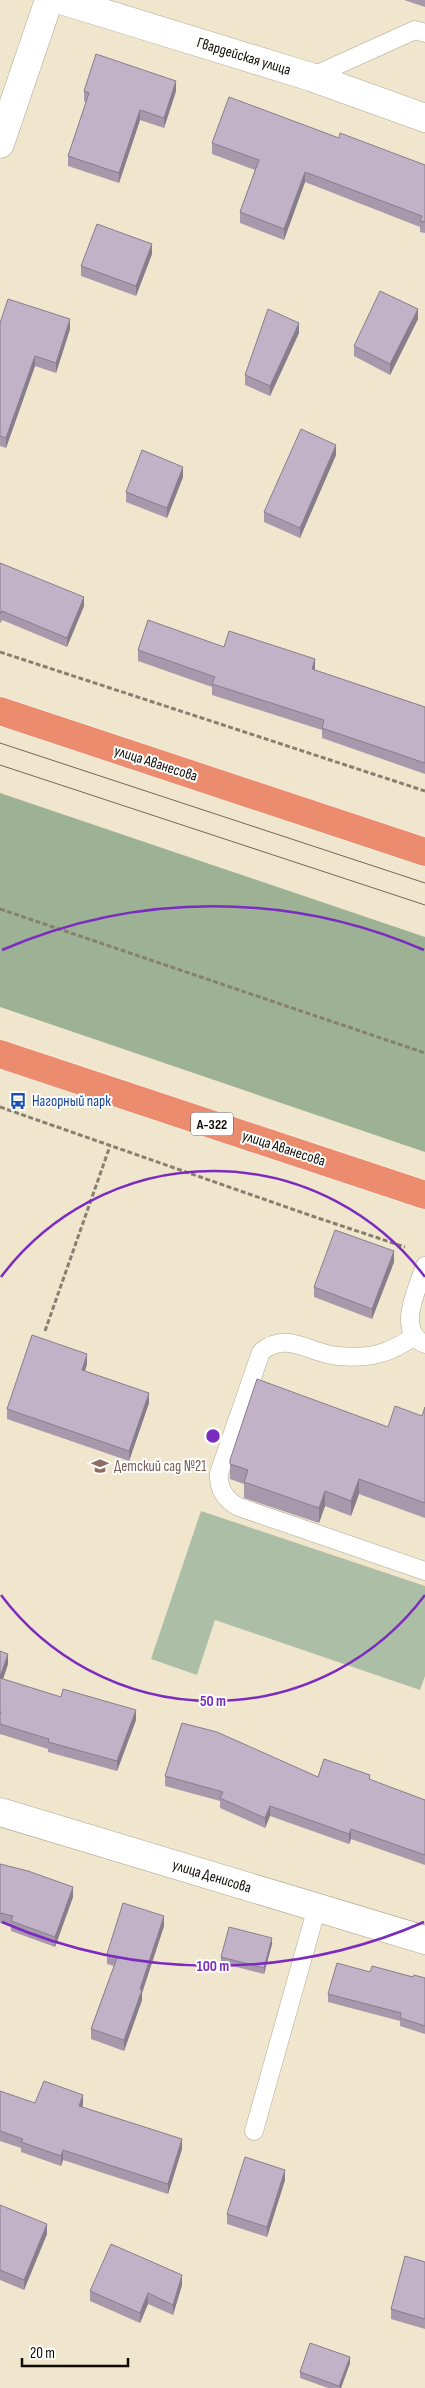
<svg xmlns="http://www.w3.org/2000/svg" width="425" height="2388" viewBox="0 0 425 2388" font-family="'Sofia Sans Condensed',sans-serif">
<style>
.green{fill:#adbea6}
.forest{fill:#9db295}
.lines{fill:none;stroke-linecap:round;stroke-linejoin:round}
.service-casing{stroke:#b1a790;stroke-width:19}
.minor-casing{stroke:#b1a790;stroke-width:29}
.trunk-casing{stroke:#fff;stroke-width:29}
.path{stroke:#877f6f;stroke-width:3;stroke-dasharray:5 2.5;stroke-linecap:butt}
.service{stroke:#fff;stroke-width:18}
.minor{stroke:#fff;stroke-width:28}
.trunk{stroke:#eb8c6e;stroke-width:28}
.tram{stroke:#6f695a;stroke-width:1}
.wall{fill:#a799ab}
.shaded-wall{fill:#887d8b}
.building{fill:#c2b2c7;stroke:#887d8b}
.ring{fill:none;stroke:#7b2cbf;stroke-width:2.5}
.labels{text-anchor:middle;stroke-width:4;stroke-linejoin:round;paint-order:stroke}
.shield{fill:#fff;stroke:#57544f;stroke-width:1}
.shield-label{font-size:14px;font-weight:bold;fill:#0f0b04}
.street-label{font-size:15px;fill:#0f0b04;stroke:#fff}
.transit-label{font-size:15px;fill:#164399;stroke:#fff;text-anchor:start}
.education-label{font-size:15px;fill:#785e54;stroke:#fff;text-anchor:start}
.centre{fill:#7b2cbf;stroke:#fff;stroke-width:2.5}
.ring-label{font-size:15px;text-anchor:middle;font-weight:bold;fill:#7b2cbf;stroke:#fff;stroke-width:4;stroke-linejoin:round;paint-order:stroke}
</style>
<rect width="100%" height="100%" fill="#f0e6cd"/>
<path class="green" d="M201,1511L425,1586V1676L420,1690L215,1620L197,1675L151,1659Z"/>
<path class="forest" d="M0,793L425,937V1152L0,1007Z"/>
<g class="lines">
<g class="service-casing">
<path id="service" d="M311,77L415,30L425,33
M425,1266C418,1288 395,1331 425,1344
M414,1336C390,1354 368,1359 338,1356C310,1354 287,1330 261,1352L219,1473C218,1489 225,1500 239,1507L425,1571
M254,2131L317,1907"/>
</g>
<g class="minor-casing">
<path id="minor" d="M61,0L311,77L425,118
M0,144L49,0
M0,1812L425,1940"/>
</g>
<g class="trunk-casing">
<path id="trunk" d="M0,711L425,852
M0,1054L425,1195"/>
</g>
<path class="path" d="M0,652L425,791
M0,909L425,1053
M0,1107L312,1216L405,1247
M45,1331L110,1146"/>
<use href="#service" class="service"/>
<use href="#minor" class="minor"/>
<use href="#trunk" class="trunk"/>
<path class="tram" d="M0,743L425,883
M0,765L425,905"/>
</g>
<path class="wall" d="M404,0H425V7Z
M84,91H176L164,128L140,120L119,183L68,166V156L86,102L84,101Z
M339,138L425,165V233L420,232V227L305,182L284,240L240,223V212L255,170L212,154V143Z
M152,254L136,296L81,276V266Z
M418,319L390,375L354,356V346Z
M0,323L70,329L56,373L35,366L6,448L0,446Z
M299,333L270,396L245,385V375Z
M336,455L300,538L264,522V512Z
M183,477L167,518L126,502V492Z
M0,563L84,606L67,647L2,620L1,623L0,622Z
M224,647L315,670L425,707V774L322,738V730L212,695V687L138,661V650Z
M394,1262L372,1319L314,1297V1287Z
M87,1364L85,1371L149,1403L129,1461L7,1419V1409Z
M425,1407V1518L359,1494L351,1516L325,1506L319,1523L244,1498V1484L230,1479V1460L388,1427L422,1416Z
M0,1651L8,1664L3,1679L136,1720L117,1771L48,1752V1749L0,1734Z
M165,1776L318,1777L370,1780L425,1800V1865L351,1839L349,1844L270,1816L265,1828L220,1808V1801L165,1786Z
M0,1864L73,1897L55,1947L11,1931V1926L0,1923Z
M164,1926L142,1993V2000L124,2051L91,2039V2029L114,1966L107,1964V1954Z
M272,1944L264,1974L221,1963V1957Z
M370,1972L425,1978V2034L400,2026V2021L328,2002V1994Z
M0,2091L35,2103L83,2105L82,2107L182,2149L168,2194L63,2160L61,2166L21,2152V2148L0,2141Z
M285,2180L267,2237L227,2224V2214Z
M0,2205L47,2234L24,2290L0,2280Z
M425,2262V2329L391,2319V2309Z
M182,2285L173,2315L148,2304L140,2323L90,2301V2291Z
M350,2363L341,2388H328L300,2378V2372Z"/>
<path class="shaded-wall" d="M176,81V91L164,128V118Z
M140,110V120L119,183V173Z
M305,172V182L284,240V229Z
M152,244V254L136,296V286Z
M418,309V319L390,375V364Z
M70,319V329L56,373V363Z
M299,323V333L270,396V386Z
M35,356V366L6,448V438Z
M336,445V455L300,538V528Z
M183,467V477L167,518V508Z
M84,597V606L67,647V638Z
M315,659V670L312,669Z
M394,1251V1262L372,1319V1309Z
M87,1354V1364L82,1380V1370Z
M149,1393V1403L129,1461V1451Z
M359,1479V1494L351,1516V1501Z
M325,1491V1506L319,1523V1508Z
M8,1654V1664L0,1688V1677Z
M136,1710V1720L117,1771V1761Z
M270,1806V1816L265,1828V1818Z
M351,1829V1839L349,1844V1834Z
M73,1887V1897L55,1947V1937Z
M164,1916V1926L142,1993V2000L124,2051V2040Z
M272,1938V1944L264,1974V1968Z
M83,2095V2105L79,2116V2106Z
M182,2139V2149L168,2194V2184Z
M63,2150V2160L61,2166V2156Z
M285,2170V2180L267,2237V2227Z
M47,2224V2234L24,2290V2280Z
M182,2275V2285L173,2315V2305Z
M148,2293V2304L140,2323V2313Z
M350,2357V2363L341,2388H339Z"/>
<path class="building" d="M96,54L176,81L164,118L140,110L119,173L68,156L89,93L84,91Z
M229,97L339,138L340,133L425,165V222L420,221L422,216L305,172L284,229L240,212L259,160L212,143Z
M97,224L152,244L136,286L81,266Z
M380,291L418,309L390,364L354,346Z
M8,299L70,319L56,363L35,356L6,438L0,436V323Z
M268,309L299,323L270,386L245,375Z
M301,429L336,445L300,528L264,512Z
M142,450L183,467L167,508L126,492Z
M0,563L84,597L67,638L2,611L1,613H0Z
M148,620L224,647L229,631L315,659L312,669L425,707V763L322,728L324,720L212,684L215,677L138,650Z
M335,1230L394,1251L372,1309L314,1287Z
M32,1335L87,1354L82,1370L149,1393L129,1451L7,1409Z
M257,1379L388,1427L395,1406L422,1416L425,1407V1503L359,1479L351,1501L325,1491L319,1508L244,1482L248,1470L230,1464V1460Z
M0,1651L8,1654L0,1677Z
M0,1678L61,1697L63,1689L136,1710L117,1761L48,1742L49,1739L0,1724V1714L1,1712H0Z
M182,1723L217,1732L318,1777L324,1759L370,1775L369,1779L425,1800V1855L351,1829L349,1834L270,1806L265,1818L220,1798L223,1792L165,1776Z
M0,1864L28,1871L73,1887L55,1937L11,1921L13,1916L0,1913Z
M123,1903L164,1916L140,1989L142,1990L124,2040L91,2029L117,1958L107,1954Z
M229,1927L272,1938L264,1968L221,1957Z
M337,1963L370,1972L372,1966L413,1977L414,1975L425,1978V2026L400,2018L401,2013L328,1994Z
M44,2081L83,2095L79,2106L182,2139L168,2184L63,2150L61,2156L21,2142L23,2139L0,2131V2091L35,2103Z
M245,2157L285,2170L267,2227L227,2214Z
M0,2205L47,2224L24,2280L0,2270Z
M111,2244L182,2275L173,2305L148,2293L140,2313L90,2291Z
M405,2256L425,2262V2319L391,2309Z
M310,2343L350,2357L339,2386L300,2372Z"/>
<g class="ring">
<path d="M425 1595A265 265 0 0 1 1 1595M1 1277A265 265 0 0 1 425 1277"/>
<path d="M424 1922A530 530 0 0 1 2 1922M2 950A530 530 0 0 1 424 950"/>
</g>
<defs>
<g id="bus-bare" transform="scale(1.35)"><path d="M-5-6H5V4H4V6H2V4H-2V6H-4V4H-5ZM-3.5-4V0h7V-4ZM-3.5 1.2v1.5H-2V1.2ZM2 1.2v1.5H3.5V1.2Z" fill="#1a4fb4" stroke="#fff" stroke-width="2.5" paint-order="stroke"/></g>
<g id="school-bare" transform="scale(1.35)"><path d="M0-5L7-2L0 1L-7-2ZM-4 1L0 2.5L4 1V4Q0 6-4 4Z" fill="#8d6e63" stroke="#fff" stroke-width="2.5" paint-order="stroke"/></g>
</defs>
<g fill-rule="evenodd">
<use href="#bus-bare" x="18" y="1101"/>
<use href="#school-bare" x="100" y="1466"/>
</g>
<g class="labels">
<rect class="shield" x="191" y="1112.5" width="42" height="23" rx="4"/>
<g class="shield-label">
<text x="212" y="1129">А-322</text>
</g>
<g class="street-label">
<text transform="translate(244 56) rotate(17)" y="5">Гвардейская улица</text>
<text transform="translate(156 763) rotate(18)" y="5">улица Аванесова</text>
<text transform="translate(284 1148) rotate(18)" y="5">улица Аванесова</text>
<text transform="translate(212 1876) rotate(17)" y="5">улица Денисова</text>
</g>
<g class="transit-label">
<text x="32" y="1106">Нагорный парк</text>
</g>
<g class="education-label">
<text x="114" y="1471">Детский сад №21</text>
</g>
</g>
<circle cx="213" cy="1436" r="8" class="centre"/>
<g class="ring-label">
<text x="213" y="1706">50 m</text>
<text x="213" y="1971">100 m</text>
</g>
<path d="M22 2358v8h106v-8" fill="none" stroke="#0f0b04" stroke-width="2.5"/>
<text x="30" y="2358" font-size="15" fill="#0f0b04" stroke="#ffffff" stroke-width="4" paint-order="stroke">20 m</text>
</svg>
